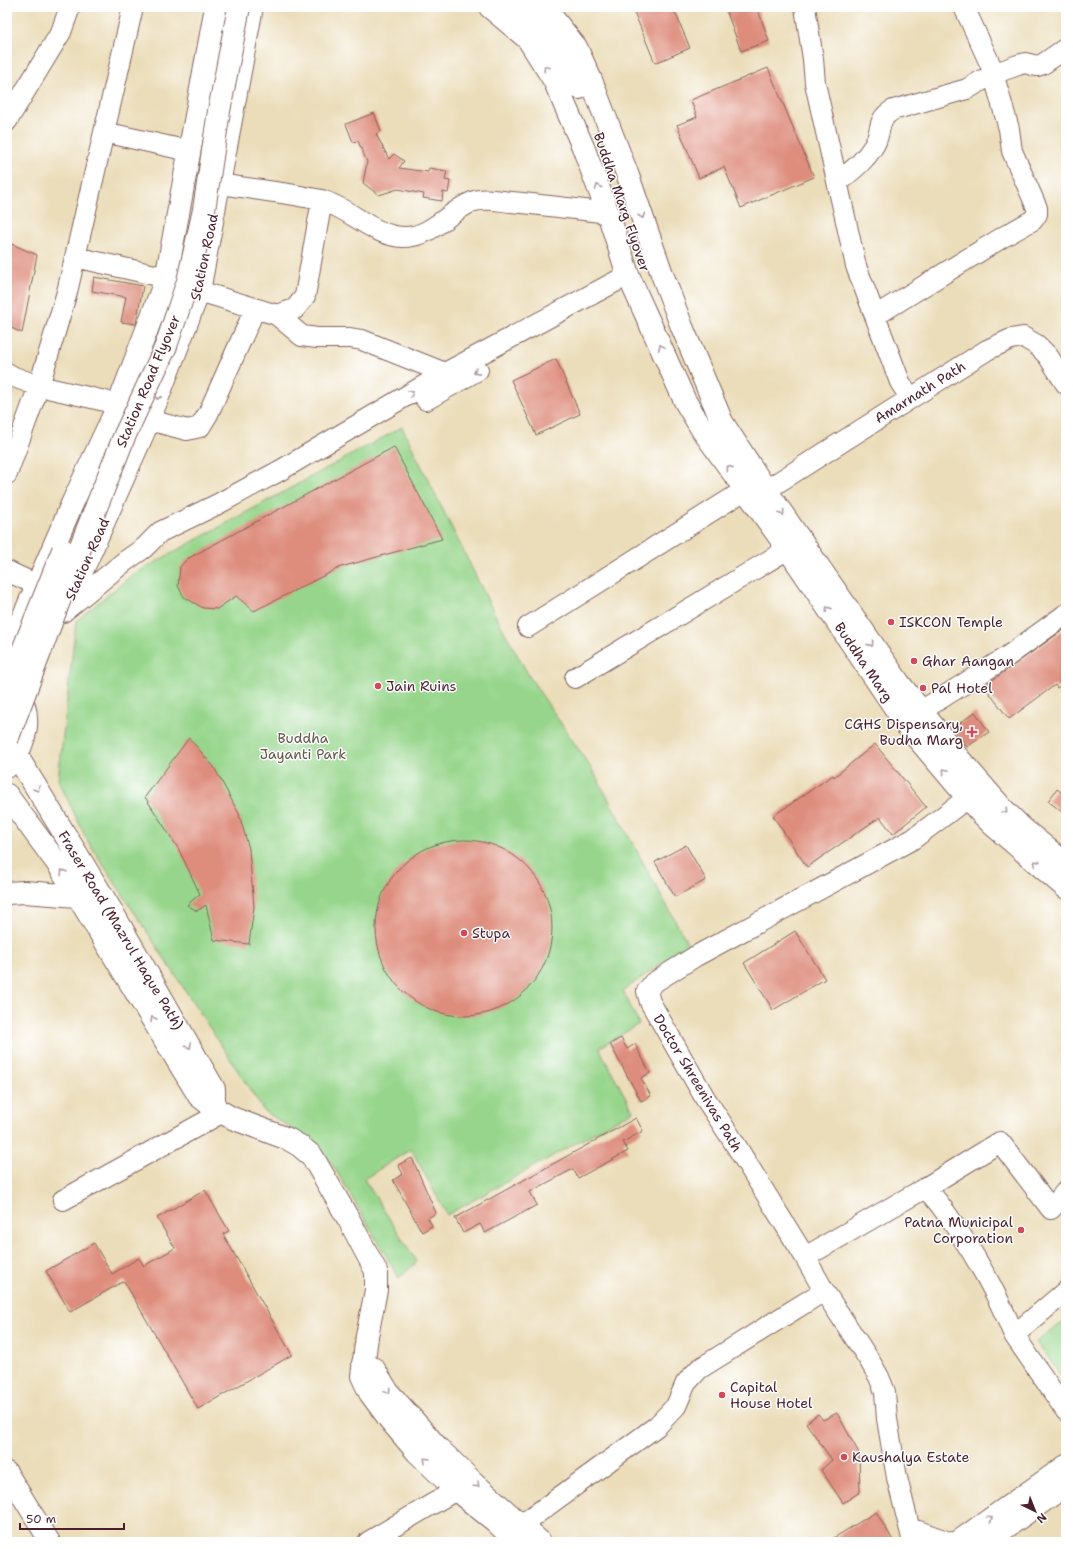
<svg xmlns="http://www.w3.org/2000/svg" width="1073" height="1549" viewBox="0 0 1073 1549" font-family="'Shantell Sans',sans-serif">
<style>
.green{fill:#96d58b;stroke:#707a5b}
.building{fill:#de8d7d}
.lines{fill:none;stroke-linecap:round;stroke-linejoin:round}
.minor-casing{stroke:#82625d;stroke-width:22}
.major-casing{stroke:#82625d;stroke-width:24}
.highway-casing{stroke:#82625d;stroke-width:24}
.minor{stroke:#fff;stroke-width:20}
.major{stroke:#fff;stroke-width:22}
.highway{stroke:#fff;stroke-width:22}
.major-bridge-casing{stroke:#82625d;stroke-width:24;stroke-linecap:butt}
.major-bridge{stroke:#fff;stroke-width:22}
.oneway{stroke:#ae9aa0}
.poi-dot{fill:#d1495b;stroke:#fff;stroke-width:1.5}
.labels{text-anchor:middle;stroke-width:3;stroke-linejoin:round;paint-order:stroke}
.street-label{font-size:14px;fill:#4a1f2b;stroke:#fff}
.poi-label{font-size:14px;fill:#4a1f2b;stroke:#fff;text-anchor:start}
.park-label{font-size:14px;fill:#615648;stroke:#fff}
</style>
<rect width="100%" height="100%" fill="#fff"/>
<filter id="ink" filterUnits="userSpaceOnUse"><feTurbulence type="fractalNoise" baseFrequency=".025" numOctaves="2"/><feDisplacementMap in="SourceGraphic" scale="8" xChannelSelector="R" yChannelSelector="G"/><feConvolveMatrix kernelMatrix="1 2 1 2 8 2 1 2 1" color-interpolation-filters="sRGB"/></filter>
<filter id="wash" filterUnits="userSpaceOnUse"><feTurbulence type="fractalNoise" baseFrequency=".012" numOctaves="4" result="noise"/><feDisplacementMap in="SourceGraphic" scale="16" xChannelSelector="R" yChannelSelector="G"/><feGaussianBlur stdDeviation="0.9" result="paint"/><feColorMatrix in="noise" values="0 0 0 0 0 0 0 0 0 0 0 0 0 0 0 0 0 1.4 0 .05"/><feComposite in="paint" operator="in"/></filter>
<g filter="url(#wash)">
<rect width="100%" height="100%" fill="#ebddb9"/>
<path class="green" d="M402,427L494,613L529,676L593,771L688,944L623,991L639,1024L599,1048L633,1111L447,1215L411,1149L364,1179L417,1262L399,1278L337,1172L324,1153L310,1140L264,1111L87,840L58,780L76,621L132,575Z
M1066,1320V1382L1036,1342Z"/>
<g id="blocks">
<path class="building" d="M632,7H673L690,48L655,63Z
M725,7H757L769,41L741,51Z
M768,68L814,177L741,208L724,167L699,178L677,125L697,117L691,100Z
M374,113L381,131L376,134L389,159L394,154L404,161L399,168L428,172L429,168L447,171L445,180L450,181L448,193L443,192L442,201L423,198L424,194L398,189L379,195L363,183L367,162L358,141L353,142L346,124Z
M7,242L37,255L22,333L7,326Z
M94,277L143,286L136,324L121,322L126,297L92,291Z
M556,359L580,414L536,435L511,380Z
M394,447L442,539L341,567L254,611L236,596L217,609L203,608L184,597L178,586L180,567L187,559Z
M1066,628V682L1057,688L1055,685L1009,719L984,686Z
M975,712L989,732L967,747L953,728Z
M189,738L214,767L239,814L249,849L254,907L249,944L214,940L206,905L197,911L187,905L200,894L178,848L145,797Z
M875,744L926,807L893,834L880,817L807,867L773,816L833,775L834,777Z
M1057,789L1066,796V815L1048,801Z
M376 928a88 88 0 1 1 176 0a88 88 0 1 1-176 0Z
M686,845L706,880L675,897L655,862Z
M795,931L825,979L773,1010L744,963Z
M621,1038L627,1049L635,1044L650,1073L641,1078L651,1096L641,1101L610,1044Z
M636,1118L643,1131L623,1142L628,1151L578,1178L573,1169L530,1192L537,1205L485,1233L480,1224L463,1233L455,1218Z
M412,1158L436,1213L428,1218L432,1226L422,1232L393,1180L403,1174L398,1165Z
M205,1190L229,1231L223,1234L292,1355L198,1409L124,1281L70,1312L46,1271L94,1243L112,1274L139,1258L144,1266L175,1248L157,1218Z
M837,1413L859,1453L860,1492L843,1503L821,1470L832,1460L806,1423L818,1414L823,1420Z
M876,1512L894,1542H827Z"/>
</g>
</g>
<g filter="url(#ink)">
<use href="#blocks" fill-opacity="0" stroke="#82625d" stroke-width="1"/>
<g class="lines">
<g class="minor-casing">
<path id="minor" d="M805,7L813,59L815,83L856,266L900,382L910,398
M7,121L61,32L70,7
M104,132L189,151
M838,182C851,171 864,162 873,147C883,133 875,120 893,110L967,89L993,74L1018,65L1025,63L1037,66L1043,64L1066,48
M220,184C245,188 270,191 295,195C303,197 313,198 321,200C350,208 373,236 403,237C431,238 449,211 472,202C484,197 499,201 511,202C544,205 576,209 608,213
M75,257L159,276L199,291L277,315L302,336L317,338H350L362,340L445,373L453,379
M277,315L295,309L305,296L322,200
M875,316L1003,237L1033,220L1037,214V208L1012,151L1009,129L991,66L964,7
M7,373L14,377L39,386L105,401L149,420L187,430L200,427L208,414L255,309
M426,400L478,370
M7,474L39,386L67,292L133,7
M766,490L987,350L1011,339L1023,337L1037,345L1048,356L1066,384
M7,571L37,585
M63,612L124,562L144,548L160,532L218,504L281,470L445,373L628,275
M528,627L745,490
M575,678L788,549
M921,711L1008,656L1066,614
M925,1188L1000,1142L1051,1209L1066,1191
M63,1200L223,1112
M805,1257L925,1188C940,1202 948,1216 959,1232C981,1265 999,1298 1014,1335
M1066,1291L1014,1335L1066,1411
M7,1472L50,1542
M521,1525L657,1426L676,1406L686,1383L699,1369L824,1291
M910,1528L949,1542
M368,1542L456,1490
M913,1542L897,1478L887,1419L885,1392L879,1377L868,1358L824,1291L805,1257L730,1136L705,1098L650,1002L647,991L653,983L696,956L913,839L981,788"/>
</g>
<g class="major-casing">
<path id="major" d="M490,7L528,39L554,80L583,147L608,213L628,275L685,401L703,431L788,549L908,727L978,810L993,825L1066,888
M519,7L543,28L573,73L579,88
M540,7L552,17L576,47L591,80L628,176L662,274L682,327L722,422L766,490L899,683L960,760L1002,808L1022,828L1066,864
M78,580L149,420L199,291L252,7
M7,649L25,613L72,504L118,406L166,279L216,7
M17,756L111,910L214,1089V1108
M8,766C27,744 33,716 17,690
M7,795L60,867L199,1096L214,1108L232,1118L288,1139L300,1146L312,1156L349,1220L376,1271V1290L367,1336L362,1376L370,1393L390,1420L417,1452L456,1490L495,1521L517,1542
M7,893L24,892L78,896
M363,1363L374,1369L388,1392L438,1448L473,1482L540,1542"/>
</g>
<g class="highway-casing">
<path id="highway" d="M958,1542L1066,1466
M985,1542L1066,1485"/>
</g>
<use href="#minor" class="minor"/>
<use href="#major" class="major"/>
<use href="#highway" class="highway"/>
<g class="major-bridge-casing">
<path id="major-bridge" d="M7,690L63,550
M7,740L61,596L124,437L166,346L188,281L204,210L219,111L239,7"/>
</g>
<use href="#major-bridge" class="major-bridge"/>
</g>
<defs><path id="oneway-chevron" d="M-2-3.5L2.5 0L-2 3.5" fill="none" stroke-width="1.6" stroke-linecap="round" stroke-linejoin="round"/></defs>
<g class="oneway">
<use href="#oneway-chevron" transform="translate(546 68) rotate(-123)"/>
<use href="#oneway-chevron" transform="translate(598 187) rotate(-110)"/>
<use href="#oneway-chevron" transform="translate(642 216) rotate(71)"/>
<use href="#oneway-chevron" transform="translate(661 347) rotate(-114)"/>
<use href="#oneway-chevron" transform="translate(476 372) rotate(151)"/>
<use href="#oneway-chevron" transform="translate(411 393) rotate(-30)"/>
<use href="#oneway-chevron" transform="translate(158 397) rotate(112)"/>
<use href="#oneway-chevron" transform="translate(729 468) rotate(-125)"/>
<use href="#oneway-chevron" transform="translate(782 513) rotate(56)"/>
<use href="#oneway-chevron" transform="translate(828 609) rotate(-125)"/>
<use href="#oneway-chevron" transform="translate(871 644) rotate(55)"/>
<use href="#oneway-chevron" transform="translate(945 771) rotate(-130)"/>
<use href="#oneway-chevron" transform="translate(37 789) rotate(59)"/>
<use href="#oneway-chevron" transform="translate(1005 811) rotate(46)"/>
<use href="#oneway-chevron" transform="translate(1036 863) rotate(-139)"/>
<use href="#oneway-chevron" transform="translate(63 872) rotate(-122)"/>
<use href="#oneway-chevron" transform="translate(153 1019) rotate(-121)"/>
<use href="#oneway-chevron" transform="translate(189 1046) rotate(60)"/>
<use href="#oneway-chevron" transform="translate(388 1391) rotate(55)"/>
<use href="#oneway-chevron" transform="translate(426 1460) rotate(-136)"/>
<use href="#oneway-chevron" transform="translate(477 1485) rotate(42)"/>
<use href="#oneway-chevron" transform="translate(990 1519) rotate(-35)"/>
</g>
</g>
<g class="poi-dot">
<circle cx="891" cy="622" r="4"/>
<circle cx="914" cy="661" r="4"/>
<circle cx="378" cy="686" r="4"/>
<circle cx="923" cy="688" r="4"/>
<path d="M970 726h4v4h4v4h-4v4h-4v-4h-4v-4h4z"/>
<circle cx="464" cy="933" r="4"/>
<circle cx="1021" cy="1230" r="4"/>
<circle cx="722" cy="1395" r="4"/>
<circle cx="844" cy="1457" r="4"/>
</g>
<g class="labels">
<g class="street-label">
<text transform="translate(622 202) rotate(71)" y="5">Buddha Marg Flyover</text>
<text transform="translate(204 257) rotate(-78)" y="5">Station Road</text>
<text transform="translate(148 381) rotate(-67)" y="5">Station Road Flyover</text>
<text transform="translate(920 392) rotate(-32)" y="5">Amarnath Path</text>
<text transform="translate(87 559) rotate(-66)" y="5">Station Road</text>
<text transform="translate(864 662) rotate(56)" y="5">Buddha Marg</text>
<text transform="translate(121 930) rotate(59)" y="5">Fraser Road (Mazrul Haque Path)</text>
<text transform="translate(698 1083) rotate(59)" y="5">Doctor Shreenivas Path</text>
</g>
<g class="poi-label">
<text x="899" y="627">ISKCON Temple</text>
<text x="922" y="666">Ghar Aangan</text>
<text x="386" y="691">Jain Ruins</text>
<text x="931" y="693">Pal Hotel</text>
<text x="963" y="729" text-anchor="end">CGHS Dispensary,<tspan x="963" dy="16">Budha Marg</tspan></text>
<text x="472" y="938">Stupa</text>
<text x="1013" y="1227" text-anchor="end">Patna Municipal<tspan x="1013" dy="16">Corporation</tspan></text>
<text x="730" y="1392">Capital<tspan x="730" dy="16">House Hotel</tspan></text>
<text x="852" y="1462">Kaushalya Estate</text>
</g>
<g class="park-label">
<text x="303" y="743">Buddha<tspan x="303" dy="16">Jayanti Park</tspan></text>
</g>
</g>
<rect width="1073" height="1549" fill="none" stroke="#fff" stroke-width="24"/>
<g transform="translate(1035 1511) rotate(137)" stroke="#ffffff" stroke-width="3" paint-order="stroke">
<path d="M0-3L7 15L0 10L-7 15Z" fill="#4a1f2b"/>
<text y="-6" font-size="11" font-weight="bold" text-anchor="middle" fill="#4a1f2b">N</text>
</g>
<path d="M20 1523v6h104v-6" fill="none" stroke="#4a1f2b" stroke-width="2"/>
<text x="26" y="1523" font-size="12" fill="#4a1f2b" stroke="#ffffff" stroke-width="3" paint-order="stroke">50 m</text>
</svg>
